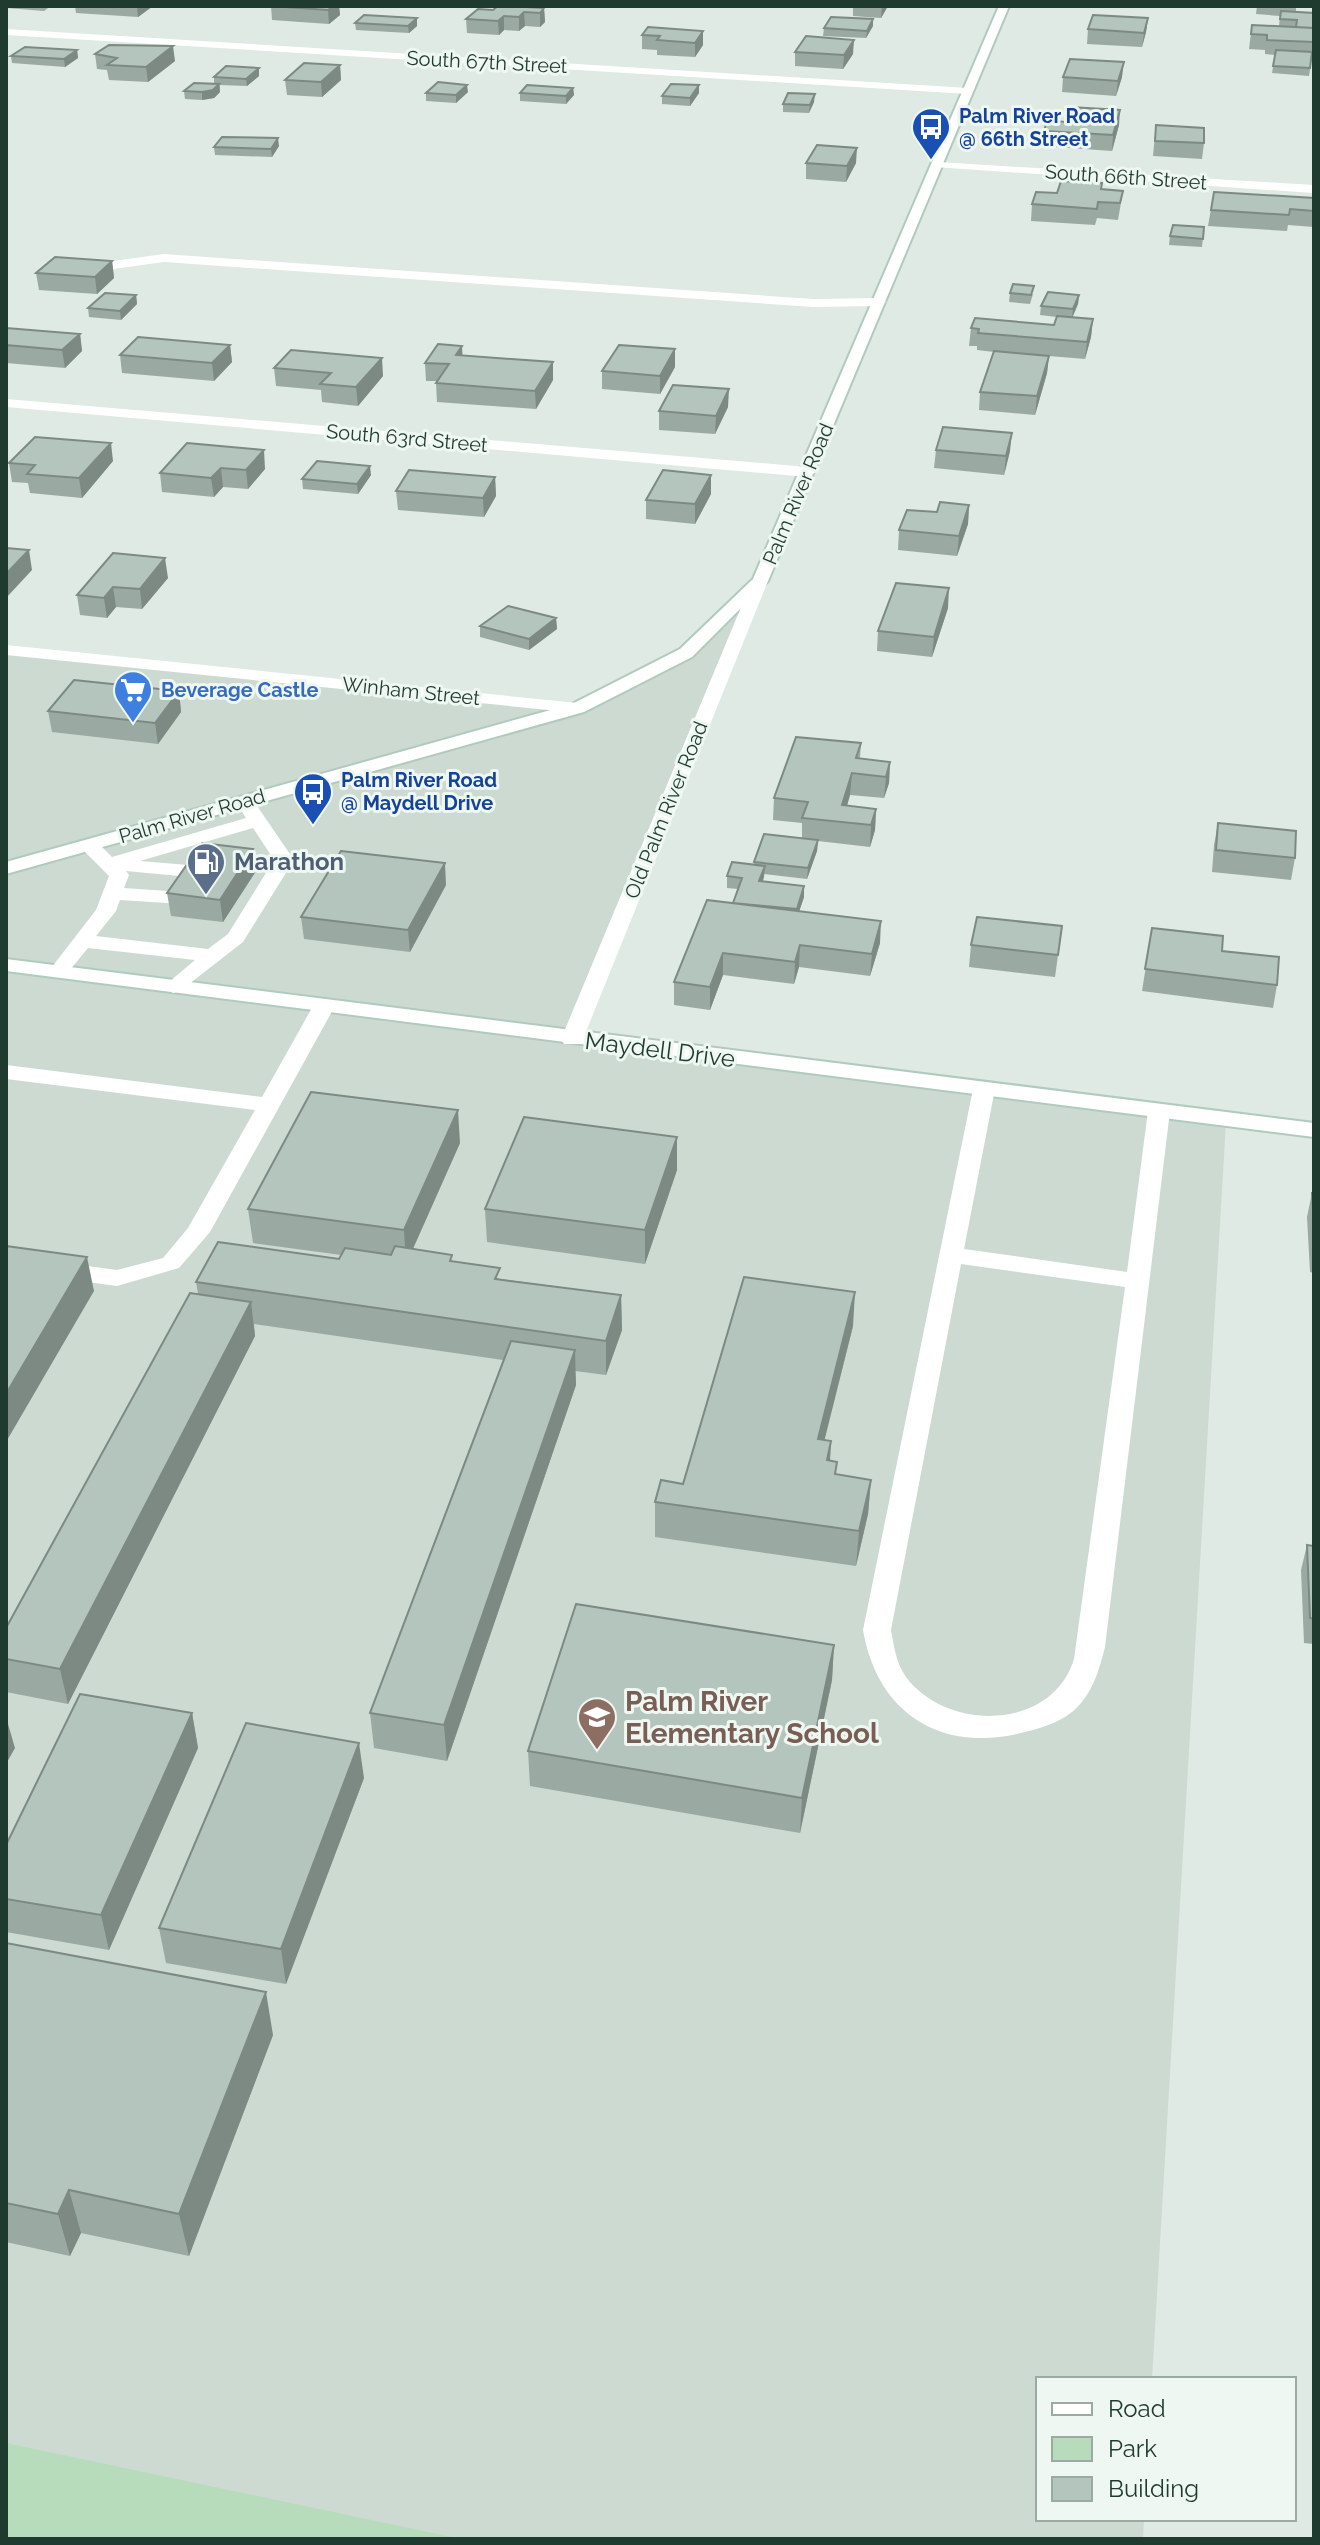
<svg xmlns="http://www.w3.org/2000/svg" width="1320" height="2545" viewBox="0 0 1320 2545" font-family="Raleway,sans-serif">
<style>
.built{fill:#ccdad2}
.green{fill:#b6dcbb}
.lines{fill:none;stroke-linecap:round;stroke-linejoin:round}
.secondary-casing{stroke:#b1cabe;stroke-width:4}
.lane{fill:#fff;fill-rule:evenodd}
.street{fill:#fff;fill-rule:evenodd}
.secondary{fill:#fff;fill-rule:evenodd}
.wall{fill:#9aa9a2}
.shaded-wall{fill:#7d8a84}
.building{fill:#b3c5bc;stroke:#7d8a84;stroke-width:2}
.labels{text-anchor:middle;stroke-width:6;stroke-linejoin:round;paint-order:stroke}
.far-street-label{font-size:20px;fill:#1f3a2f;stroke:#eef7f1}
.far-transit-label{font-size:20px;font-weight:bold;fill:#164399;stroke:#eef7f1;text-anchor:start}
.far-shop-label{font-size:20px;font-weight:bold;fill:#366cbe;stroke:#eef7f1;text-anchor:start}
.service-label{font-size:24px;font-weight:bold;fill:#4e5e75;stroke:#eef7f1;text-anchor:start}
.street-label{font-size:24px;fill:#1f3a2f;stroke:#eef7f1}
.near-education-label{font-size:28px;font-weight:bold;fill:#785e54;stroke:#eef7f1;text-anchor:start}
</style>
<rect width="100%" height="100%" fill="#deeae3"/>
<path class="built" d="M742,606L572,1037L6,963V873L554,718L641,682L724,628Z
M6,651L564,709L6,865Z
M6,969L1226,1122L1152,2379H1038V2519H1144L1143,2539H431L6,2448Z"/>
<path class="green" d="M6,2443L461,2539H6Z"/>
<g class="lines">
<g class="secondary-casing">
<path id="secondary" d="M999,6H1009L768,581L692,657L584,712L6,874V862L572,704L680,649L753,579Z
M6,959L1314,1123V1137L6,971Z"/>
</g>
<path class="lane" d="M164,254L813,299L879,298L886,302L879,306L813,307L164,262L113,269L107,265L113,261Z
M244,795L251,797L294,860L243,942L180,991L173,993L163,987L195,960L88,948L65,976H51L48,972L96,910L109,876L82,849L79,845L82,841H96L112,857L246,818L235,801ZM253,828L274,860L228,934L208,949L96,936L116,911L120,900L182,904L192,898L182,892L124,888L129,875L126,871L200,878L210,872L200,866L140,861Z
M324,1000L335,1006L210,1232L179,1268L117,1286L6,1271V1255L117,1270L163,1258L188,1228L255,1110L6,1079V1065L262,1097L313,1006Z
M984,1082L995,1089L964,1249L1127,1272L1148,1111L1159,1104L1170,1111L1105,1647C1100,1667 1094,1688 1081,1703C1067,1721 1042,1728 1021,1733C939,1753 877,1712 863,1630L973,1089ZM961,1264L1125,1287L1074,1659C1052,1731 947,1732 906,1677C896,1663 894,1646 891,1630Z"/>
<path class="street" d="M6,29L968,88L973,91L968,94L6,35Z
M938,162L1314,185V193L934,167L932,165Z
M6,399L808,467L816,472L808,477L6,407Z
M760,576L768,581L583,1039L580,1044H564L561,1039L752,581Z
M6,645L578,703L587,708L578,713L6,655Z"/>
<use href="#secondary" class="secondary"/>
</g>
<path class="wall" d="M6,6H51L44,11L7,8Z
M75,6H153L138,17L76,13Z
M271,6H339L340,15L329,24L272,20Z
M844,6H888L881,18L853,16V8L844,7Z
M1257,6H1314V8L1296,7V12L1314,13V44L1309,76L1272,73L1275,55L1265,54V50L1249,49L1252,25L1279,26L1280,16L1256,14Z
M544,8L545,22L540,27L525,26L519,31L504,30L499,35L467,33L466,19L493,10Z
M417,18V26L409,33L356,30L355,23Z
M1148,18L1146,32L1142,47L1087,44L1088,29Z
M873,26L866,38L823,36L824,28Z
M703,31V45L695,57L657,55V50L642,49V35Z
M77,50L78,58L65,67L12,63L11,56Z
M795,52L853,54L843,69L795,66Z
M95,54L175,61L148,82L109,80L107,70L97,69Z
M340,65L341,80L322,97L287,95L285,80Z
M259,76L247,86L220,85V92L214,98L202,100L185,99L184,91L214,84V77Z
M1063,77H1122L1116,96L1062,92Z
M573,88L574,95L566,104L520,101V93Z
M468,92L456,103L426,101V93Z
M699,93L690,106L662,104V96Z
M814,102L809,113L783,112V104Z
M1065,122L1119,125L1112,151L1042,146L1044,131Z
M1156,125L1204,143L1202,159L1153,156Z
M279,146L272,157L215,155L214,147Z
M806,163H856L846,182L806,179Z
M1102,189L1123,191L1118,220L1097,218L1095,225L1031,221L1032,204L1057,193Z
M1214,192L1314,198V227L1288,225L1287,231L1208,226Z
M1204,227L1202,247L1169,245L1170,236Z
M112,261L114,278L97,294L39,290L36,273Z
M1010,293L1033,294L1030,304L1009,302Z
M136,295L137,304L121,320L89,317L88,308Z
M1079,295L1078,304L1072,318L1093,319L1091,337L1085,359L1049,356L1047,373L1035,415L979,410L980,392L994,352L977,350V346H969L971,328L1054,325L1057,317L1040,315L1041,306Z
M6,328L80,334L82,351L65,368L6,363Z
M230,345L232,362L214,381L122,373L120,355Z
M462,346V356L553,380L536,409L437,402L436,383L437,381H426L425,363Z
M675,349V367L660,394L602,389V371Z
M274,368L383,376L358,406L322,402L321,390L276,386Z
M728,407L715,434L659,430V411Z
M187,443L265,469L248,489L223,487L214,497L162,492L160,473Z
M936,450L1010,451L1004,475L934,468Z
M113,461L82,498L30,493L28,483L12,482L9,463Z
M371,475L358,494L303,489L302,479Z
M495,477L496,496L484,517L398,510L396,491Z
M711,494L695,524L646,519V500Z
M969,505L968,524L957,556L898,550L899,530L937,512Z
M113,553L168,578L142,609L116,607L107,618L80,615L77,595Z
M948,608L932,657L877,651L878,631Z
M556,618L557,629L529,650L480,637V626Z
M179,691L181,712L158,744L52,732L48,711Z
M861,743L860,758L890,762L889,783L884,798L850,795L847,806L876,809L875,830L870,847L818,841L817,851L807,879L764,874L763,881L804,897L799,911L880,943L870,976L799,967L794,984L723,975L710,1010L674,1005V982L733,903L738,889L727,888V876L754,864V862L802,838V823L773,820L774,798Z
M1218,823L1295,858L1291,880L1212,872L1214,845Z
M253,849L256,871L223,922L171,916L167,893Z
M446,885L410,952L304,939L301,917Z
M1062,926L1055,977L969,967L971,945Z
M1152,928L1222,951L1277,985L1273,1008L1142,991Z
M677,1137V1170L645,1264L487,1242L485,1209Z
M460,1143L413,1249L453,1262L500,1279L621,1295L622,1330L606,1375L575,1371L576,1385L447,1761L374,1748L370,1713L503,1360L254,1324L255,1336L68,1704L6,1692V1628L198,1294L196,1282L339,1259L341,1255L253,1243L248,1209Z
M1312,1193L1314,1194V1273L1310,1272L1307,1217Z
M853,1326L824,1440L831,1441L830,1461L837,1475L871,1480L868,1514L856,1566L655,1537V1502L683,1484Z
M1307,1545L1314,1546V1644L1304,1643L1301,1570Z
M834,1645L832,1680L800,1833L530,1786L528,1751Z
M192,1713L198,1748L109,1950L6,1932V1845Z
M364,1778L286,1984L166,1963L159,1928Z
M6,1943L273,2035L189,2256L81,2233L70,2256L6,2242Z"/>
<path class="shaded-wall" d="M137,6H153L138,17Z
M333,6H339L340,15L329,24L328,10Z
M882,6H888L881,18Z
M544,8L545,22L540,27V13Z
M524,12L525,26L519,31V17Z
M504,16V30L499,35L498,21Z
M417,18V26L409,33L408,26Z
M1148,18L1146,32L1142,47L1144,33Z
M873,19V26L866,38L867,31Z
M703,31V45L695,57V43Z
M854,40L853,54L843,69L844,55Z
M173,46L175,61L148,82L146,67Z
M77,50L78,58L65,67L64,59Z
M1124,62L1122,77L1116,96L1118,81Z
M340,65L341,80L322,97L321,82Z
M259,68V76L247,86L246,79Z
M219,84L220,92L214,98L202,100V92Z
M467,85L468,92L456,103V95Z
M699,85V93L690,106V98Z
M573,88L574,95L566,104V96Z
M815,94L814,102L809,113L810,105Z
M1120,110L1119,125L1112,151L1113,135Z
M278,138L279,146L272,157L271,149Z
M857,148L856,163L846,182L847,166Z
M112,261L114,278L97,294L95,277Z
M136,295L137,304L121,320L120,311Z
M1079,295L1078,304L1072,318L1073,309Z
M1093,319L1091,337L1085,359L1087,342Z
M80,334L82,351L65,368L62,350Z
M230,345L232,362L214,381L212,363Z
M462,346L463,364L456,355Z
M675,349V367L660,394V376Z
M1049,356L1047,373L1035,415L1037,396Z
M382,358L383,376L358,406L356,387Z
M553,362V380L536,409L535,391Z
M729,389L728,407L715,434L716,416Z
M1012,433L1010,451L1004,475L1006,456Z
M111,443L113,461L82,498L79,478Z
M264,450L265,469L248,489L246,470Z
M370,466L371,475L358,494L357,484Z
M221,468L223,487L214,497L211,478Z
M711,475V494L695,524V504Z
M495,477L496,496L484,517L483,498Z
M969,505L968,524L957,556L959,536Z
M29,550L32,570L6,598V574Z
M165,558L168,578L142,609L140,589Z
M113,587L116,607L107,618L104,598Z
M949,588L948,608L932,657L934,637Z
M556,618L557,629L529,650V639Z
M179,691L181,712L158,744L155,723Z
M890,762L889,783L884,798L886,777Z
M852,773L850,795L842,822V805Z
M876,809L875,830L870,847L871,825Z
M818,840L817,851L807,879L808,868Z
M253,849L256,871L223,922L220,900Z
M445,863L446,885L410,952L408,930Z
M765,866L764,877L759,892V881Z
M804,886V897L796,921L797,909Z
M881,921L880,943L870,976L872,954Z
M800,945L799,967L794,984L795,962Z
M723,953V975L710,1010V987Z
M458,1110L460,1143L406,1264L404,1230Z
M677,1137V1170L645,1264V1230Z
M87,1257L94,1291L6,1442V1394Z
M855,1292L853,1326L816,1474L818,1439Z
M621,1295L622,1330L606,1375V1341Z
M251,1302L255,1336L68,1704L60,1669Z
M575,1350L576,1385L447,1761L444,1725Z
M831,1441L829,1476L827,1460Z
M871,1480L868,1514L856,1566L859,1531Z
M834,1645L832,1680L800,1833L802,1798Z
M192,1713L198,1748L109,1950L101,1915Z
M8,1724L15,1748L6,1764V1728Z
M359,1743L364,1778L286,1984L281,1949Z
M266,1992L273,2035L189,2256L179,2214Z
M69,2190L81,2233L70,2256L58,2214Z"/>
<path class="building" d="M271,6H333L328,10Z
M498,6H507L544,8L540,13L524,12L519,17L504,16L498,21L466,19L478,9L493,10Z
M1281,11L1314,13V28L1296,27L1297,20L1280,19Z
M364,15L417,18L408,26L355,23Z
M1093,15L1148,18L1144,33L1088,29Z
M831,17L873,19L867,31L824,28Z
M1252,25L1314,28V42L1267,40V35L1251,34Z
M648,27L703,31L695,43L657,40L660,36L642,35Z
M806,36L854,40L844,55L795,52Z
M109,45L173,46L146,67L107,65L117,58L95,54Z
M25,47L77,50L64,59L11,56Z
M1276,50L1312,52L1310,68L1273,66Z
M1070,59L1124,62L1118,81L1063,77Z
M304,63L340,65L321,82L285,80Z
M226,66L259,68L246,79L214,77Z
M438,82L467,85L456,95L426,93Z
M194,83L219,84L213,90L202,92L184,91Z
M671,84L699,85L690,98L662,96Z
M527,85L573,88L566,96L520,93Z
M788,93L815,94L810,105L783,104Z
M1070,107L1120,110L1113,135L1044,131L1047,120L1065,122Z
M1156,125L1204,128V143L1155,141Z
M222,137L278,138L271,149L214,147Z
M817,145L857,148L847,166L806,163Z
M1061,181L1102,183L1101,189L1123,191L1120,203L1098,202L1097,209L1032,204L1036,192L1057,193Z
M1214,192L1314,198V211L1290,209L1289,215L1211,210Z
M1173,225L1204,227L1203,239L1170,236Z
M55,257L112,261L95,277L36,273Z
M1013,284L1034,286L1031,295L1010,293Z
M1048,292L1079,295L1073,309L1041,306Z
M105,293L136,295L120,311L88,308Z
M1057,316L1093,319L1087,342L978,333L979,329L971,328L975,318L1054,325Z
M6,328L80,334L62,350L6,345Z
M138,337L230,345L212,363L120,355Z
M438,344L462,346L456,355L553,362L535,391L436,383L449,364L425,363Z
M619,345L675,349L660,376L602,371Z
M291,350L382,358L356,387L320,384L331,373L274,368Z
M994,351L1049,356L1037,396L980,392Z
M673,385L729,389L716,416L659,411Z
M943,427L1012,433L1006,456L936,450Z
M35,437L111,443L79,478L27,474L35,465L9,463Z
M187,443L264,450L246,470L221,468L211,478L160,473Z
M317,461L370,466L357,484L302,479Z
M409,470L495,477L483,498L396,491Z
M663,470L711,475L695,504L646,500Z
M940,502L969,505L959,536L899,530L907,510L937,512Z
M6,548L29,550L6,574Z
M113,553L165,558L140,589L113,587L104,598L77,595Z
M896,583L949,588L934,637L878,631Z
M508,606L556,618L529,639L480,626Z
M74,680L179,691L155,723L48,711Z
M796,737L861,743L856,758L890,762L886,777L852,773L842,805L876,809L871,825L802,818L808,802L774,798Z
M1218,823L1296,831L1295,858L1216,850Z
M764,834L818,840L808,868L754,862Z
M202,843L253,849L220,900L167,893Z
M341,851L445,863L408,930L301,917Z
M732,862L765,866L759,881L804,886L797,909L733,903L742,878L727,876Z
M707,900L881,921L872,954L800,945L795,962L723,953L710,987L674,982Z
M977,917L1062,926L1058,955L971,945Z
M1152,928L1223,936L1222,951L1279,957L1277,985L1145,969Z
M311,1092L458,1110L404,1230L248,1209Z
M524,1117L677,1137L645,1230L485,1209Z
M1312,1193H1314V1223Z
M218,1242L339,1259L345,1248L391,1255L395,1246L452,1255L450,1261L500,1268L495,1279L621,1295L606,1341L196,1282Z
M6,1246L87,1257L6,1394Z
M744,1277L855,1292L818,1439L831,1441L827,1460L837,1462L835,1474L871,1480L859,1531L655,1502L661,1480L683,1484Z
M190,1293L251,1302L60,1669L6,1659V1628Z
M511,1341L575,1350L444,1725L370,1713Z
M1307,1545L1314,1546V1619L1310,1618Z
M576,1604L834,1645L802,1798L528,1751Z
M80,1694L192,1713L101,1915L6,1899V1845Z
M246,1723L359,1743L281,1949L159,1928Z
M6,1943L266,1992L179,2214L69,2190L58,2214L6,2203Z"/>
<defs>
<g id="bus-pin" transform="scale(2)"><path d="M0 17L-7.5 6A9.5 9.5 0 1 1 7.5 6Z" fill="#1a4fb4" stroke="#eef7f1"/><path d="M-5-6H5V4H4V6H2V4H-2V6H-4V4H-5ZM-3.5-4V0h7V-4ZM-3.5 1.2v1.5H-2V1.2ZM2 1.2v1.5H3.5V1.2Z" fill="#fff"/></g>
<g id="supermarket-pin" transform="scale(2)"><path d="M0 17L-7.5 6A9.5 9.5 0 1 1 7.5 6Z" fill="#3f7fe0" stroke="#eef7f1"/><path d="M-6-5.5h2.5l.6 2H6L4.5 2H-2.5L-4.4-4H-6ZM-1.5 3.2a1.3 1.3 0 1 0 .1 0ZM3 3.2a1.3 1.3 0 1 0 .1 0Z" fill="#fff"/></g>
<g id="fuel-pin" transform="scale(2)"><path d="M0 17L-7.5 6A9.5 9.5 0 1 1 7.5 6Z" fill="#5c6f8a" stroke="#eef7f1"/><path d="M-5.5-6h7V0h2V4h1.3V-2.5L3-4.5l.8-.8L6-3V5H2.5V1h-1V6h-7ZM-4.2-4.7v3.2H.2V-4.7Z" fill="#fff"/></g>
<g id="school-pin" transform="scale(2)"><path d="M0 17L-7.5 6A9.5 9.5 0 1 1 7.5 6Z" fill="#8d6e63" stroke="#eef7f1"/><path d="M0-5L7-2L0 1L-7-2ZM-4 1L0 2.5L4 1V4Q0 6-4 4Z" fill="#fff"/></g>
</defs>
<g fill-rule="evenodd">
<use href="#bus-pin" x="931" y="127"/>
<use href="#supermarket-pin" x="133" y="690"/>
<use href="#bus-pin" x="313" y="792"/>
<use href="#fuel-pin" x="206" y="862"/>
<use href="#school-pin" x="597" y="1717"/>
</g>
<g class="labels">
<g class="far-street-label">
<text transform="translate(487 62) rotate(3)" y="7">South 67th Street</text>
<text transform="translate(1126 177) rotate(4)" y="7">South 66th Street</text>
<text transform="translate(407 438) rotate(5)" y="7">South 63rd Street</text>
<text transform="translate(798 494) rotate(-67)" y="7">Palm River Road</text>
<text transform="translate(411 691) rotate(6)" y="7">Winham Street</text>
<text transform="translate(666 810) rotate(-68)" y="7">Old Palm River Road</text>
<text transform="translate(192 816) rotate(-16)" y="7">Palm River Road</text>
</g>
<g class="far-transit-label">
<text x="959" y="123">Palm River Road<tspan x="959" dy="23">@ 66th Street</tspan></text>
<text x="341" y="787">Palm River Road<tspan x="341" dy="23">@ Maydell Drive</tspan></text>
</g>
<g class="far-shop-label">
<text x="161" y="697">Beverage Castle</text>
</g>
<g class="service-label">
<text x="234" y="870">Marathon</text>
</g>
<g class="street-label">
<text transform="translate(660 1050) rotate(7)" y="8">Maydell Drive</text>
</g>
<g class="near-education-label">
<text x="625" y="1711">Palm River<tspan x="625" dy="32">Elementary School</tspan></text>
</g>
</g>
<rect width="1320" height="2545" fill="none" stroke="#1f3a2f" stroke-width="16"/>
<rect x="1036" y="2377" width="260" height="144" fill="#eef7f1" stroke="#9baba3" stroke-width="2"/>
<rect x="1052" y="2403" width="40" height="12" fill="#ffffff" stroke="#9baba3" stroke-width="2"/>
<text x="1108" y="2417" font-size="24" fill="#1f3a2f">Road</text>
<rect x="1052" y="2437" width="40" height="24" fill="#b6dcbb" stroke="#9baba3" stroke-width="2"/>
<text x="1108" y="2457" font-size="24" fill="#1f3a2f">Park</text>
<rect x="1052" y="2477" width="40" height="24" fill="#b3c5bc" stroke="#9baba3" stroke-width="2"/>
<text x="1108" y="2497" font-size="24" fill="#1f3a2f">Building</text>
</svg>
